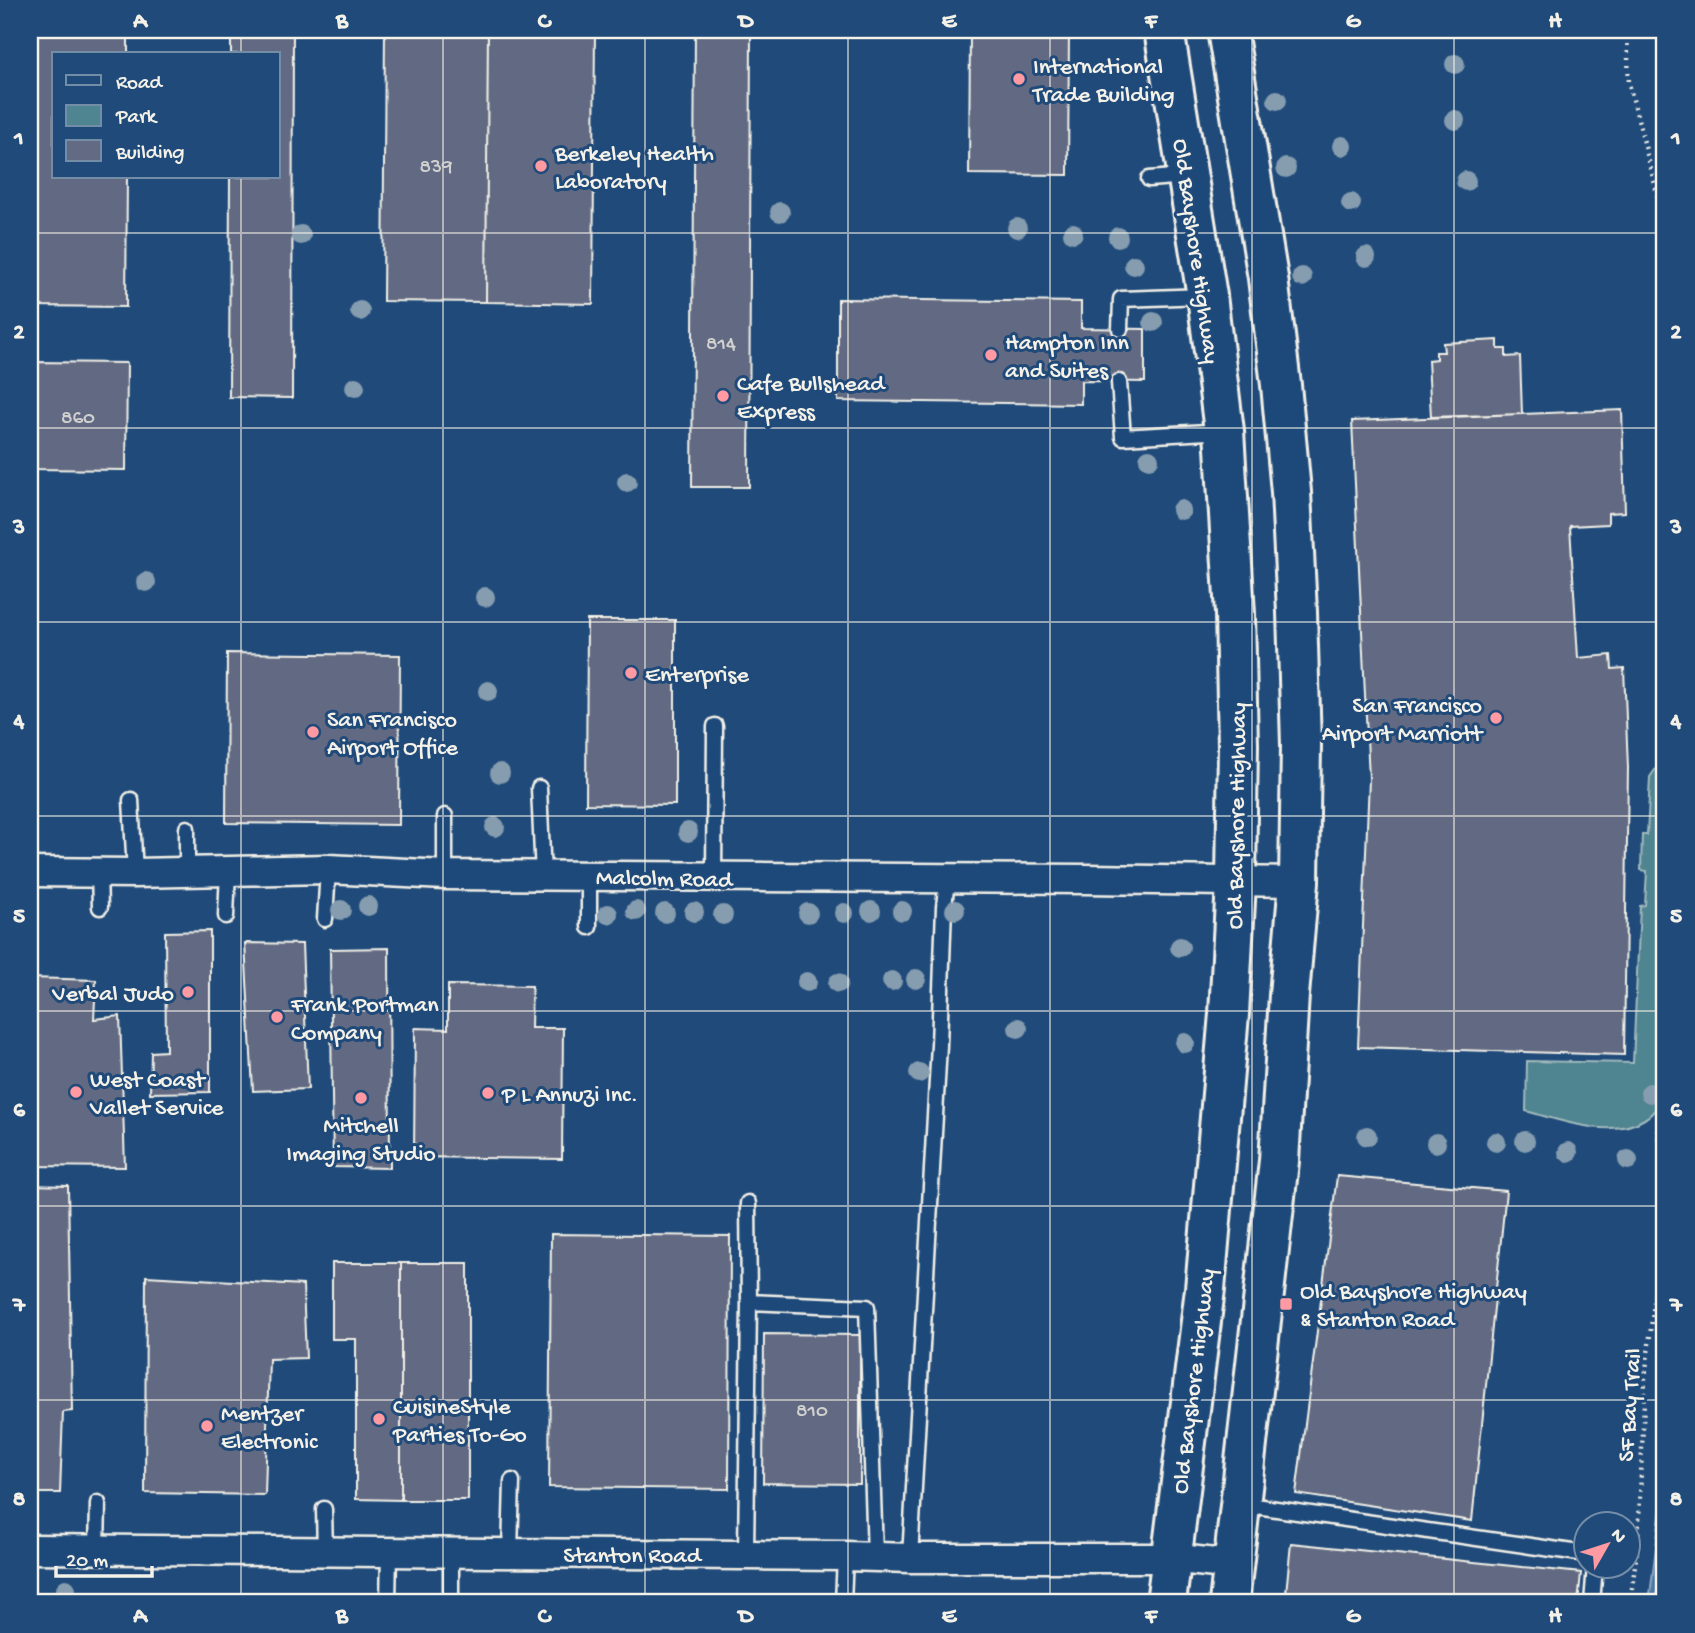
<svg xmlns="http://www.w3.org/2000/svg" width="1695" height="1633" viewBox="0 0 1695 1633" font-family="'Gochi Hand',sans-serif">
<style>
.green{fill:#4f8491;stroke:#a2babc;stroke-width:2}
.water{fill:#4c78a7;stroke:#8fa8c1;stroke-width:2}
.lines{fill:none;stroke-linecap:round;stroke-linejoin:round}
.shore{stroke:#b1c1ce;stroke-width:2}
.building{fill:#626b83;stroke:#f4f1e8;stroke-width:2}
.lane-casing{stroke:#f4f1e8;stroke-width:19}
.street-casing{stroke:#f4f1e8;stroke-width:33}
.secondary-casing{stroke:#f4f1e8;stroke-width:44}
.path{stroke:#f4f1e8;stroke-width:4.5;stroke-dasharray:2 5;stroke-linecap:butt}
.lane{stroke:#1f4a7a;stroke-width:14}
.street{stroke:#1f4a7a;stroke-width:28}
.secondary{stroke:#1f4a7a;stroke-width:38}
.tree{fill:#869daf}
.grid{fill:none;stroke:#f4f1e8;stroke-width:2;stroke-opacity:0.55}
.poi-dot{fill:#ff9aa2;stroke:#1f4a7a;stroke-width:2.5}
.labels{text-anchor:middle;stroke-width:6;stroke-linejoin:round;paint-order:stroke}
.number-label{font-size:21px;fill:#d0d0cf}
.poi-label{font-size:24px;fill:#f4f1e8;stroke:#1f4a7a;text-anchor:start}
.street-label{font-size:24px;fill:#f4f1e8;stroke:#1f4a7a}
.neatline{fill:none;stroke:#f4f1e8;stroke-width:2.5}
.grid-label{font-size:23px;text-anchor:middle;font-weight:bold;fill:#f4f1e8}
</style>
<rect width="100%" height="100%" fill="#1f4a7a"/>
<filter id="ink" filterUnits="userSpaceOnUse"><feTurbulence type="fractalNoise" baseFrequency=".0143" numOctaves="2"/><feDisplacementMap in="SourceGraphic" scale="14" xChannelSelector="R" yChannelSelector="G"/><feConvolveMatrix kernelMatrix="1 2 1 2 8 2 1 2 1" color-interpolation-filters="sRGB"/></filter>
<g filter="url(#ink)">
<path class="green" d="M1664,765H1665V1094C1641,1150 1570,1123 1526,1111L1527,1061L1633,1063L1640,906L1645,905L1647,871L1641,870L1642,835H1647L1650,777L1657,767Z"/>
<path class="water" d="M1665,1476V1603H1649Z"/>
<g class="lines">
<path class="shore" d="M1656,1603L1665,1532"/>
</g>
<path class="building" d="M30,30H128V54H54V177H127L126,307L30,306Z
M231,30H293L292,398L229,397L230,177H278V54H231Z
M385,30H488L486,302L383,301Z
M488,30H595L593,304L486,302Z
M695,30H751L749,487H692Z
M970,30H1069L1068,175L969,174Z
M838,299L1081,302V328L1145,329V382L1081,381V404L838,401Z
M1498,340V349H1506V357L1520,356L1522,414L1431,417L1428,360L1436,359V352H1444L1443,343Z
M30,362L127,363L126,470L30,469Z
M1622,410L1625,512L1608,513V524L1570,526L1578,658L1611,655L1612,669L1624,668L1628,768L1624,1055L1358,1047L1369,779L1352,421Z
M587,620H675V805L586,804Z
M227,653L400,655L399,825L226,823Z
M210,931V1092L150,1093L151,1052L166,1051L165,932Z
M245,943L302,944L308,1089L253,1091Z
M389,948L390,1168L333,1167L330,949Z
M30,978L96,980L94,1019L120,1016L125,1167L30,1166Z
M448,985L532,986L531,1028H563L562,1159L414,1157L415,1028L448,1029Z
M1337,1176L1506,1191L1472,1521L1296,1494Z
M30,1185L68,1186L72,1411L63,1412L60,1493H30Z
M551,1234L730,1236L729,1489L549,1487Z
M332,1263H401V1500L356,1499V1339H332Z
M401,1263H468V1500H401Z
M146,1276L303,1285L306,1358L269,1359L265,1495L145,1493Z
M764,1334L860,1335V1484L763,1483Z
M1291,1543L1581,1573L1578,1603H1285Z"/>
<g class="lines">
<g class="lane-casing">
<path id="lane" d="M1149,179L1186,176
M1120,329L1121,299L1205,296
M1119,382L1123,437L1224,431
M539,788L543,876
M131,800L135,873
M445,816V875
M99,872L100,907
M187,872V828
M589,876V927
M714,878L715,726
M226,916L228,871
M325,919L328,869
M748,1203L749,1302
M1242,1504L1586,1554
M324,1509L325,1552
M97,1550L98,1503
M451,1553V1603
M510,1553L512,1481
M746,1555L749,1302L867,1307L875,1556
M910,1558L939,1045L944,907L947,879
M388,1603L389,1552
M843,1603L845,1556
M1592,1603L1595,1566"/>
</g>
<g class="street-casing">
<path id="street" d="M30,872L135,873L328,869L445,875L1086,879L1299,882
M30,1549L845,1556L910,1558H1171L1233,1565"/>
</g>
<g class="secondary-casing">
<path id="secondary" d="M1164,30L1207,296L1224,431L1235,614L1238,745L1236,882L1229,1014L1205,1289L1166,1603
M1227,30L1268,278L1281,385L1291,492L1297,612L1301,745L1299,882L1289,995L1279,1161L1229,1603"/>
</g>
<path class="path" d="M1627,30L1629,84L1659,201L1665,255
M1665,1110C1653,1131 1657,1134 1665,1155
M1630,1603L1638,1543L1645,1378L1665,1210"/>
<use href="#lane" class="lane"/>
<use href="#street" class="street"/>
<use href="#secondary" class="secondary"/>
</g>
<g class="tree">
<circle cx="1455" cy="64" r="10"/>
<circle cx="1277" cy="100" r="10"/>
<circle cx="1455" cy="120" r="10"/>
<circle cx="1342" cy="146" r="10"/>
<circle cx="1286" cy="168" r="10"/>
<circle cx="1466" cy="181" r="10"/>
<circle cx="1351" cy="203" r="10"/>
<circle cx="780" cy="212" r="10"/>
<circle cx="1017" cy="228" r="10"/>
<circle cx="1073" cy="233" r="10"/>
<circle cx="301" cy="235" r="10"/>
<circle cx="1118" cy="237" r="10"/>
<circle cx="1366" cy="257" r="10"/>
<circle cx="1134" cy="265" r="10"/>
<circle cx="1302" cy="277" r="10"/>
<circle cx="360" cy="311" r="10"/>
<circle cx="1153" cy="322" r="10"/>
<circle cx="355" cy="387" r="10"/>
<circle cx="1149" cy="459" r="10"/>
<circle cx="627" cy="482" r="10"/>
<circle cx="1181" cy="510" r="10"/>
<circle cx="146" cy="582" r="10"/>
<circle cx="485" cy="597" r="10"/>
<circle cx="488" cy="691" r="10"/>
<circle cx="500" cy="773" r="10"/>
<circle cx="495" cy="827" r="10"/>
<circle cx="688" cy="832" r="10"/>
<circle cx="368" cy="906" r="10"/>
<circle cx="341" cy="910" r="10"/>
<circle cx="955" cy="910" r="10"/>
<circle cx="636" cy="911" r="10"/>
<circle cx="871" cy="911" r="10"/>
<circle cx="902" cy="911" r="10"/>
<circle cx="694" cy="912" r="10"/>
<circle cx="665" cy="913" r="10"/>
<circle cx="808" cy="913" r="10"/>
<circle cx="844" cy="913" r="10"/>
<circle cx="608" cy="914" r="10"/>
<circle cx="723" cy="915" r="10"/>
<circle cx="1180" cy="947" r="10"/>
<circle cx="916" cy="979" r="10"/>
<circle cx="892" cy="981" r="10"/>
<circle cx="807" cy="982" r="10"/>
<circle cx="838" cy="983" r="10"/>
<circle cx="1018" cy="1028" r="10"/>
<circle cx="1185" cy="1043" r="10"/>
<circle cx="919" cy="1073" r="10"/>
<circle cx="1650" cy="1093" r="10"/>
<circle cx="1367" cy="1136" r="10"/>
<circle cx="1525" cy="1141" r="10"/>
<circle cx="1496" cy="1142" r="10"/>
<circle cx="1436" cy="1143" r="10"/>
<circle cx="1568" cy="1152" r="10"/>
<circle cx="1628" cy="1160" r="10"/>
<circle cx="66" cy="1589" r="10"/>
</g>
</g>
<path class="grid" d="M241,30V54M443,30V1603M645,30V1603M848,30V1603M1050,30V1603M1252,30V1603M1454,30V1603M241,177V1603M30,233H1665M30,428H1665M30,622H1665M30,816H1665M30,1011H1665M30,1206H1665M30,1400H1665"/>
<g class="poi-dot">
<circle cx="1019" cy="79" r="7"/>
<circle cx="541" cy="166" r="7"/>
<circle cx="991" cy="355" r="7"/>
<circle cx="723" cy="396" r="7"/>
<circle cx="631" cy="673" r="7"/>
<circle cx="1496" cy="718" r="7"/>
<circle cx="313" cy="732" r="7"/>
<circle cx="188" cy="992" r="7"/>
<circle cx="277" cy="1017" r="7"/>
<circle cx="76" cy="1092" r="7"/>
<circle cx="488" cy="1093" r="7"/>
<circle cx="361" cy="1098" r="7"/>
<rect x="1279" y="1297" width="14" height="14" rx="3.5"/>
<circle cx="379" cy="1419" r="7"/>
<circle cx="207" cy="1426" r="7"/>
</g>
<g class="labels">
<g class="number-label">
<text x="436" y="172">839</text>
<text x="721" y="349">814</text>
<text x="78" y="423">860</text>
<text x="812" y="1416">810</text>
</g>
<g class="poi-label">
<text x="1033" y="73">International<tspan x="1033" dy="28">Trade Building</tspan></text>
<text x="555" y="160">Berkeley Health<tspan x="555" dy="28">Laboratory</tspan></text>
<text x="1005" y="349">Hampton Inn<tspan x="1005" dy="28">and Suites</tspan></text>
<text x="737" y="390">Cafe Bullshead<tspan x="737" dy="28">Express</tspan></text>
<text x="645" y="681">Enterprise</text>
<text x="1482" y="712" text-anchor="end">San Francisco<tspan x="1482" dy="28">Airport Marriott</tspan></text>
<text x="327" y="726">San Francisco<tspan x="327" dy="28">Airport Office</tspan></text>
<text x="174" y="1000" text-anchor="end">Verbal Judo</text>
<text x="291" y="1011">Frank Portman<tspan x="291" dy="28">Company</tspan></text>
<text x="90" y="1086">West Coast<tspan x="90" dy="28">Vallet Service</tspan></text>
<text x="502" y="1101">P L Annuzi Inc.</text>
<text x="361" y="1132" text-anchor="middle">Mitchell<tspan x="361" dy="28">Imaging Studio</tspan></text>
<text x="1300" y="1298">Old Bayshore Highway<tspan x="1300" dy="28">&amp; Stanton Road</tspan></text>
<text x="393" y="1413">CuisineStyle<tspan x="393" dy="28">Parties To-Go</tspan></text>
<text x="221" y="1420">Mentzer<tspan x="221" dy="28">Electronic</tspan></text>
</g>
<g class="street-label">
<text transform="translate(1198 251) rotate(82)" y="8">Old Bayshore Highway</text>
<text transform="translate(1235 816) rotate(-89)" y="8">Old Bayshore Highway</text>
<text transform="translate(664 877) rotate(1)" y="8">Malcolm Road</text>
<text transform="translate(1192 1381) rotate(-83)" y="8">Old Bayshore Highway</text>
<text transform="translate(1628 1405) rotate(-86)" y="8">SF Bay Trail</text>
<text x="632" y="1562">Stanton Road</text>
</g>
</g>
<rect width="1695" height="1633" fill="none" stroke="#1f4a7a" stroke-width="77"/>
<rect x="52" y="52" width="228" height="126" fill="#1f4a7a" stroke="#748da6" stroke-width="2"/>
<rect x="66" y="75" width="35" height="10" fill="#1f4a7a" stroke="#748da6" stroke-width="2"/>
<text x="116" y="88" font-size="21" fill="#f4f1e8">Road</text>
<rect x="66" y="105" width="35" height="21" fill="#4f8491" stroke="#748da6" stroke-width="2"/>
<text x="116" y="122" font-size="21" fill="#f4f1e8">Park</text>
<rect x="66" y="140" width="35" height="21" fill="#626b83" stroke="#748da6" stroke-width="2"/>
<text x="116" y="158" font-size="21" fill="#f4f1e8">Building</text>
<g transform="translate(1607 1545) rotate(51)"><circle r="33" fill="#1f4a7a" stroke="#748da6" stroke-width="2"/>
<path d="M0-5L12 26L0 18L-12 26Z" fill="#ff9aa2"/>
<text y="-10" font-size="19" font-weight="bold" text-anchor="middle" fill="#f4f1e8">N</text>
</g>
<path d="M56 1566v10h96v-10" fill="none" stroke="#f4f1e8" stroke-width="3.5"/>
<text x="66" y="1566" font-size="21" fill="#f4f1e8" stroke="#1f4a7a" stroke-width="5" paint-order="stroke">20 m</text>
<rect x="38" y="38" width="1618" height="1556" class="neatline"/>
<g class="grid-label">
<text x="140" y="27">A</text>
<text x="342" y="27">B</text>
<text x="544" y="27">C</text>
<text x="746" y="27">D</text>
<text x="949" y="27">E</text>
<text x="1151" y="27">F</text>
<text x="1353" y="27">G</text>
<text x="1555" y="27">H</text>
<text x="19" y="144">1</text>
<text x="1676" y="144">1</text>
<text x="19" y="338">2</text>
<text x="1676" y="338">2</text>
<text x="19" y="533">3</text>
<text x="1676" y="533">3</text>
<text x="19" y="727">4</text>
<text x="1676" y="727">4</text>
<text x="19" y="922">5</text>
<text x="1676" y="922">5</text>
<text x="19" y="1116">6</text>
<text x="1676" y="1116">6</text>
<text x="19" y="1311">7</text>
<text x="1676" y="1311">7</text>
<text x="19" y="1505">8</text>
<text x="1676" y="1505">8</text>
<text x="140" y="1622">A</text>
<text x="342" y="1622">B</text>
<text x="544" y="1622">C</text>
<text x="746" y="1622">D</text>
<text x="949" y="1622">E</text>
<text x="1151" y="1622">F</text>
<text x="1353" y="1622">G</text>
<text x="1555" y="1622">H</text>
</g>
</svg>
